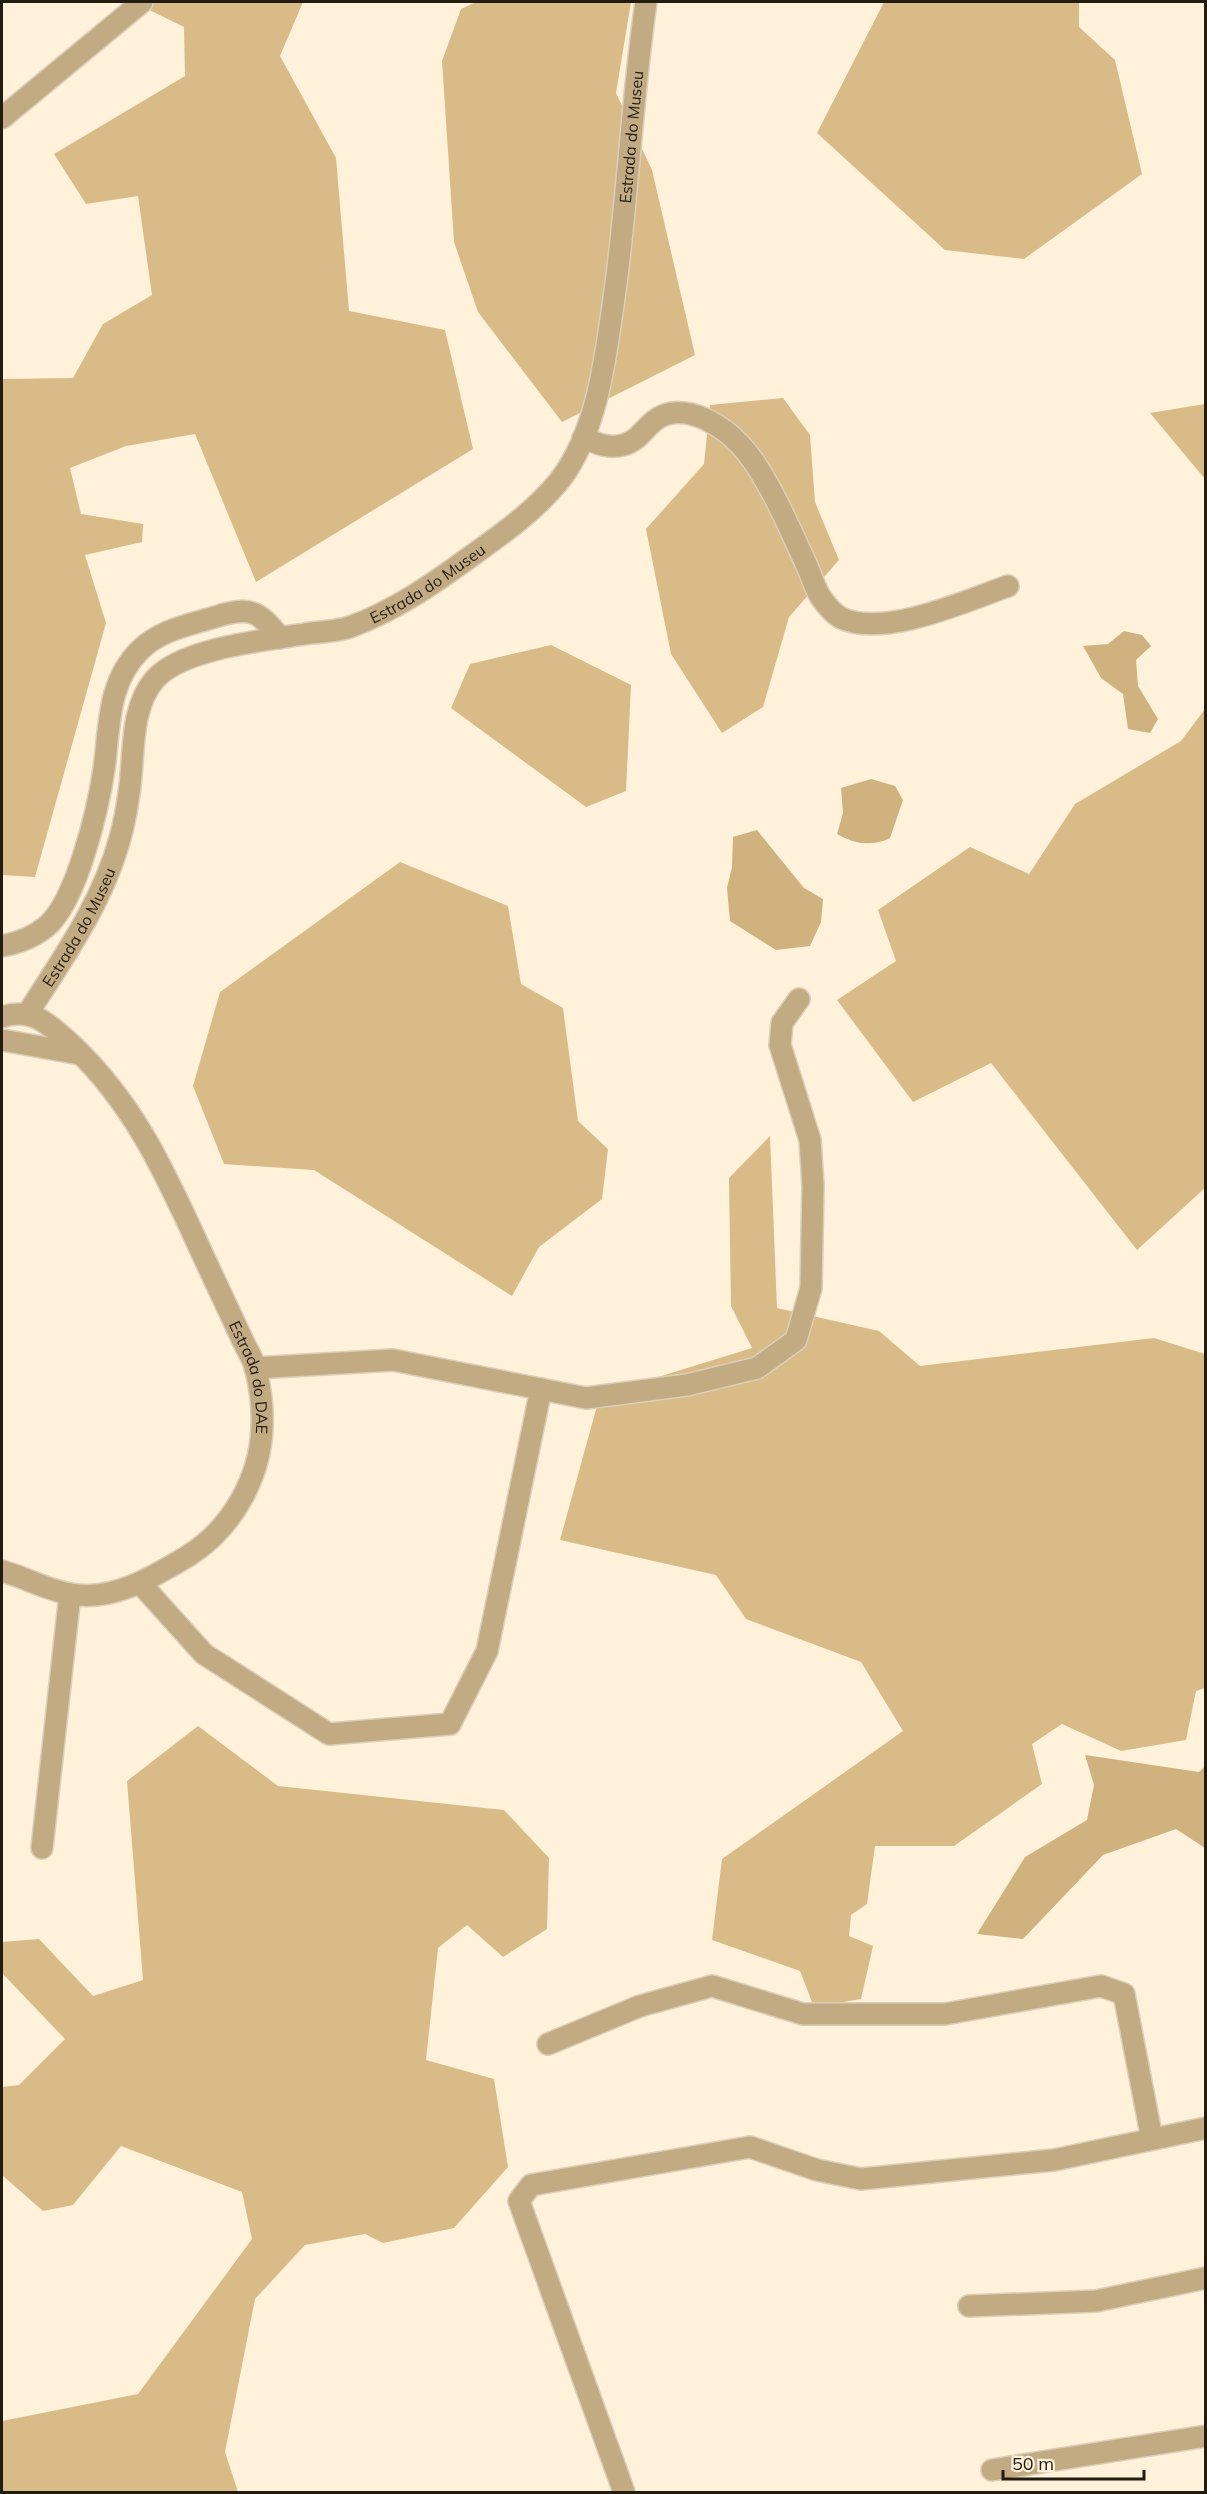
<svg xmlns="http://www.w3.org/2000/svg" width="1207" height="2494" viewBox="0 0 1207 2494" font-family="Mulish,sans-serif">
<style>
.forest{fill:#d9bb87}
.water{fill:#cfb27e}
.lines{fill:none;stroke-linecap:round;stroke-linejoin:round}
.minor-casing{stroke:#dccfba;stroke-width:24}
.minor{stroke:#c2aa82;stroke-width:21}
.labels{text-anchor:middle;stroke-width:4.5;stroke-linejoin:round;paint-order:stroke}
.street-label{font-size:16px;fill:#221c11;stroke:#fff1da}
</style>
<rect width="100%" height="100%" fill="#fff1da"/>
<path class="forest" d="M133,2H303L280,56L336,158L349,311L445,330L473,449L256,582L195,434L126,446L70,468L81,514L143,524L142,542L85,555L106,623L35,877L2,875V379L73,378L103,324L152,295L138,196L86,204L54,154L185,76L184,27Z
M476,2H631L616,93L652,170L695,355L562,422L478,312L454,242L442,61L461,9Z
M884,2H1079V27L1115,60L1142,174L1024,259L945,250L817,133Z
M783,398L810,435L815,502L839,560L789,617L763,707L722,733L671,654L646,529L704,464L710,405Z
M1205,404H1206L1205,479L1150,413Z
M551,645L631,685L626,791L586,807L451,708L470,664Z
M1205,709V1188L1137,1250L991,1063L913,1102L837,1000L896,961L878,910L970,847L1029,874L1075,804L1181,741Z
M400,862L508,906L521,984L563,1008L578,1121L608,1149L602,1199L539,1247L512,1296L314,1170L224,1164L193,1086L220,992Z
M770,1136L777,1308L879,1331L920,1366L1154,1338L1205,1354V1688L1196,1691L1186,1740L1121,1751L1062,1724L1032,1744L1042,1784L954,1846H875L867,1904L851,1915L849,1936L873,1946L861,1999L814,2007L800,1971L712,1940L722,1859L903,1731L861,1662L746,1619L716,1575L560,1540L600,1395L752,1348L731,1306L729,1178Z
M198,1726L278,1786L504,1810L549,1858L547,1929L503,1957L467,1925L438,1948L426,2060L494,2079L508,2167L454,2228L383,2243L365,2234L305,2245L255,2299L225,2452L238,2492H2V2421L138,2394L252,2239L242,2192L121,2146L73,2205L43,2211L2,2175V2087L19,2085L65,2039L2,1973V1942L39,1939L93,1996L143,1980L127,1781Z"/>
<path class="water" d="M1124,631L1142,635L1151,646L1136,660L1138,686L1158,719L1150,733L1128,729L1123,694L1101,678L1083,646L1108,644Z
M871,779L895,786L903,800L890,838C872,847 854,844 837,834L843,813L841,788Z
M757,830L804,888L823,899L821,922L810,946L776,950L730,921L727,888L732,867L733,837Z
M1085,1755L1199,1772L1205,1766V1848L1176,1829L1103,1855L1023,1939L977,1934L1025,1857L1087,1820L1094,1785Z"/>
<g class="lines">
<g class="minor-casing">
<g id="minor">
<path d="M2,118L142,2"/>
<path d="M583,438C596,443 608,449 623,445C637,442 644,429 654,421C676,403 706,417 725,431C748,448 761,472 774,496C786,519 796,542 807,566C812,577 815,590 822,599C827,606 834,614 841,618C884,638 966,601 1008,586"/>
<path d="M2,946C18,943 34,937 47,926C77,900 98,809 104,769C110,726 107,683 140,650C160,630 189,625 215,617C249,606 259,610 280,638"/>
<path id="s1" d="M28,1013C63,958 103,902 120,838C124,824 127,808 129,793C135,756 129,709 155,679C184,647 269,640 311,633C324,632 338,631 350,627C394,611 433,584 470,557C502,534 535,511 560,480C599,429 606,352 615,291C628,195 632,98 646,2"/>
<path id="s2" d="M2,1017C32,1006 51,1026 72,1045C143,1112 173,1192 214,1279C224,1300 233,1320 243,1341C247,1350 254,1360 256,1370C260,1387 263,1410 262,1428C260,1479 231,1529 188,1556C153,1577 113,1602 70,1594C47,1590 24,1577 2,1571"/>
<path d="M2,1040L80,1054"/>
<path d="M255,1368L393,1360L586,1398L687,1385L757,1368L796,1340L811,1288L813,1186L810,1140L780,1045L782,1023L799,999"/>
<path d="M140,1583L204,1654L329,1734L450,1724L487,1651L541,1389"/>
<path d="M42,1848L70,1594"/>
<path d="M548,2044L640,2006L712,1986L803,2014H945L1101,1986L1124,1994L1152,2139"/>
<path d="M969,2306L1096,2301L1206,2278"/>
<path d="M992,2470L1206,2436"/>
<path d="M624,2492L519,2201L531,2185L750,2147L817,2170L861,2179L1054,2160L1206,2128"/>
</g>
</g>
<use href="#minor" class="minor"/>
</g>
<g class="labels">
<g class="street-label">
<text dy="6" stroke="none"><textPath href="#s1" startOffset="1180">Estrada do Museu</textPath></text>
<text dy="6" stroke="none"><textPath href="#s1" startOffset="657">Estrada do Museu</textPath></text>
<text dy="6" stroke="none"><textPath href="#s1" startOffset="100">Estrada do Museu</textPath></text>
<text dy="6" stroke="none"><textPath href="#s2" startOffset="462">Estrada do DAE</textPath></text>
</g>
</g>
<rect width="1207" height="2494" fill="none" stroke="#221c11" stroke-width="6"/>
<path d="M1003 2470v9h141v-9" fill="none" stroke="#221c11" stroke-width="3"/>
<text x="1012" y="2470" font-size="18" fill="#221c11" stroke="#fff1da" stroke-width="4.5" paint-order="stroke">50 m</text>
</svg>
